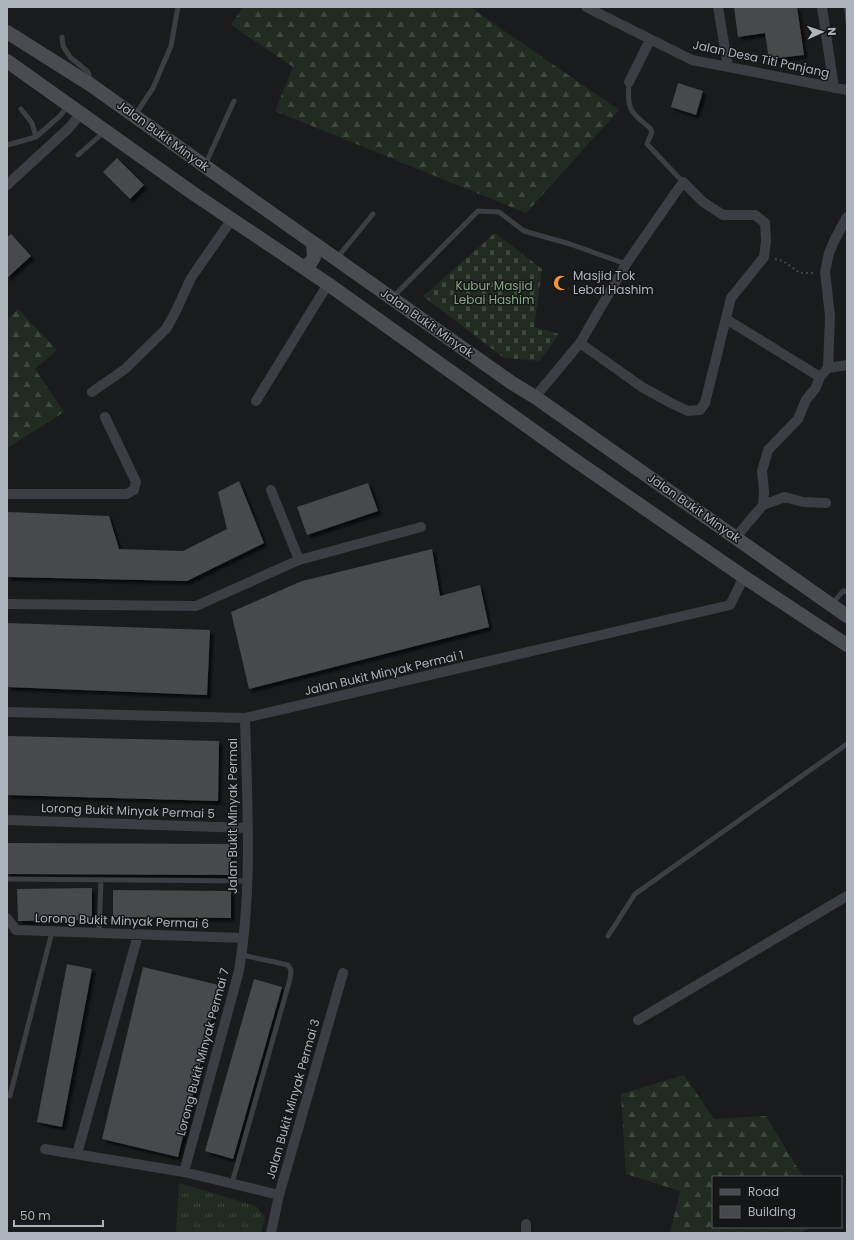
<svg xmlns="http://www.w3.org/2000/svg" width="854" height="1240" viewBox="0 0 854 1240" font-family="Poppins,sans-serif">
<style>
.grass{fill:url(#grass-tufts)}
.forest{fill:url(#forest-firs)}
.cemetery{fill:url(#cemetery-stones)}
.building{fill:#47494d;filter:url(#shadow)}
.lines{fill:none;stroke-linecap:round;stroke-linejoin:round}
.path{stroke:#414549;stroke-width:2;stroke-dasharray:2 3;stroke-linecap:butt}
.lane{stroke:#3b3e42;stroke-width:5}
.street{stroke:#3b3e42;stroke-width:10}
.secondary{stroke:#494d52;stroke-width:14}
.labels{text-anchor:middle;stroke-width:3;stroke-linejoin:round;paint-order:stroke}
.street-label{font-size:12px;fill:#adb4bc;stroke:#151618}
.poi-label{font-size:12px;fill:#adb4bc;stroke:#151618;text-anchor:start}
.park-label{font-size:12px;fill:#88a784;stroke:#151618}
</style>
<defs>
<pattern id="grass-tufts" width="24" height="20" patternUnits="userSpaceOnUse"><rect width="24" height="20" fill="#222b22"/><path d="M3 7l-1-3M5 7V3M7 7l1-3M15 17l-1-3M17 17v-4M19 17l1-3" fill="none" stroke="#3f4740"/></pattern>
<pattern id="forest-firs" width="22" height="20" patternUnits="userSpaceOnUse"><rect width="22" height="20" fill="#222b22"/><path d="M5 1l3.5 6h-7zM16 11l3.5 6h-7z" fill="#3f4740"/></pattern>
<pattern id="cemetery-stones" width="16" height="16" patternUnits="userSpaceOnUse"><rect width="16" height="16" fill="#222b22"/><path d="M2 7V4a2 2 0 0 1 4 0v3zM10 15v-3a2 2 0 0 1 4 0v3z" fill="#3f4740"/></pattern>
<filter id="shadow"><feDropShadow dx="3.5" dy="3.5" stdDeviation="1" flood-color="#0009"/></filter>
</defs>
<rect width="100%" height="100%" fill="#1a1b1d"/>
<path class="grass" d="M179,1183L256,1206L265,1217L261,1233H176Z"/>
<path class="forest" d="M243,7H470L619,110L526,213L275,111L293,67L231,25Z
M18,309L57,350L35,369L64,412L7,448V319Z
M684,1075L714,1119L766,1116L803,1177H713V1227H810L801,1233H670L680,1191L626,1174L621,1094Z"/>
<path class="cemetery" d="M495,233L542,269L534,327L559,334L540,361L504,358L423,296Z"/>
<path class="building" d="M734,7H797L804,55L769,59L765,33L738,37Z
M844,7H847V25H846Z
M678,83L703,91L696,115L671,107Z
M117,158L144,185L130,199L103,172Z
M11,234L31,256L7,278V237Z
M239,481L264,543L187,581L7,577V512L109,516L119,549L183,551L227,529L218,492Z
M368,483L378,511L307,535L297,507Z
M432,549L440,596L480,585L489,627L249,689L231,612L302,581Z
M7,623L210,630L207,695L7,687Z
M7,736L219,741L218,801L7,795Z
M7,843L231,844V875L7,874Z
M92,888V920L18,921L17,889Z
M113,890L231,891V918L113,917Z
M67,964L92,969L62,1127L37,1122Z
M143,967L219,985L178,1157L102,1139Z
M254,979L282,987L233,1159L205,1151Z"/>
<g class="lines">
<path class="path" d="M775,259L783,261L800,273H814"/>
<path class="lane" d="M62,37L63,46L70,57L88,72L91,82
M629,82C627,109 629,111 650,128L652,132L647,144L683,182
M21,109L32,123L36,137
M135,115L153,88L171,46L178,7
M7,145L36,137L61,115L68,105
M78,155L104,132
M205,165L234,101
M337,258L373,214
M393,297L478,211L499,212L524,231L570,244L626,264
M832,604L843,591L847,592
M7,879L248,881
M99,933L101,880
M608,936L635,894L847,744
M10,1096L52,932
M232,1183L290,979L291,970L288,965L242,955"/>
<path class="street" d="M586,7L692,60L847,90
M718,7L728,67
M822,7L834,88
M629,82L650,40
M7,185L69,128L81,113
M726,319L820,377
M828,368L830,316L825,272L829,253L834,241L847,217
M92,392L125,369L166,329L176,311L191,278L232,219
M535,397L580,343L626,264L683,182L703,202L723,215H755L765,223L766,241L764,257L731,298L705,403L700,410L688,411L671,403L642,387L580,343
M256,401L328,284
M271,490L299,560
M7,494H127L134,490L136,482L105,417
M763,505L764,492L762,471L768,450L798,419L806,400L815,389L820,377L828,368L847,365
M736,537L763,505L785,497L803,502L826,503
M7,604L196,606L299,560L421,527
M7,712L245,718L730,605L744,577
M7,820L247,828
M7,918L16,930L243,938
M638,1020L847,896
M45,1149L184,1172L279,1195
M77,1154L138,935
M184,1172L239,971C253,887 247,802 245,718
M526,1224V1233
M271,1233L279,1195L343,973"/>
<path class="secondary" d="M7,32L91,85L237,189L512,383L535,397L847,616
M7,61L194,194L328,284L569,456L744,577L847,645
M302,266L309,265L314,257L313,243"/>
</g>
<defs>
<g id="mosque-bare" transform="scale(1.2)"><path d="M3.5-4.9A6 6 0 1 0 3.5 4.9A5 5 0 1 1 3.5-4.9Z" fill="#f4933b" stroke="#151618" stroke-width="2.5" paint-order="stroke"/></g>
</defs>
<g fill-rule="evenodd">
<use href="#mosque-bare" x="561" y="283"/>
</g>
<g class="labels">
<g class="street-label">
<text transform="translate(761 59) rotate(12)" y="4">Jalan Desa Titi Panjang</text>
<text transform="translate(163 136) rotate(36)" y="4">Jalan Bukit Minyak</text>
<text transform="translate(427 323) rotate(35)" y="4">Jalan Bukit Minyak</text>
<text transform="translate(694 508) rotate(35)" y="4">Jalan Bukit Minyak</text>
<text transform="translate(384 673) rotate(-13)" y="4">Jalan Bukit Minyak Permai 1</text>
<text transform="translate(128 811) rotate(2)" y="4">Lorong Bukit Minyak Permai 5</text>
<text transform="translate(233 816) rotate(-90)" y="4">Jalan Bukit Minyak Permai</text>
<text transform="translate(122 921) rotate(2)" y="4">Lorong Bukit Minyak Permai 6</text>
<text transform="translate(203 1052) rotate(-75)" y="4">Lorong Bukit Minyak Permai 7</text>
<text transform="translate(293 1099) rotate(-74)" y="4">Jalan Bukit Minyak Permai 3</text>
</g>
<g class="poi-label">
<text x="573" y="280">Masjid Tok<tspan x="573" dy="14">Lebai Hashim</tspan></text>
</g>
<g class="park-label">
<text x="494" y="290">Kubur Masjid<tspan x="494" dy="14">Lebai Hashim</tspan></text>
</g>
</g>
<rect width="854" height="1240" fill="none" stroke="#adb4bc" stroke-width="16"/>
<rect x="712" y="1176" width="130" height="52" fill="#151618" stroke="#52555a"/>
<rect x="720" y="1189" width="20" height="6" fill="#494d52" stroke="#52555a"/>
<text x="748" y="1196" font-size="12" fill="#adb4bc">Road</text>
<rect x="720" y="1206" width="20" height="12" fill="#47494d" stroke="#52555a"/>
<text x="748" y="1216" font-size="12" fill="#adb4bc">Building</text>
<g transform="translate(822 32) rotate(87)" stroke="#151618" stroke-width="3" paint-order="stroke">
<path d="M0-3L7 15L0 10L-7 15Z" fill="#adb4bc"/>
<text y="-6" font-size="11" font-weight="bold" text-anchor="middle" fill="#adb4bc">N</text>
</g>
<path d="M14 1220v6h89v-6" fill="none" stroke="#adb4bc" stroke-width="2"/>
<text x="20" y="1220" font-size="12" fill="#adb4bc" stroke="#151618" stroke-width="3" paint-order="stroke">50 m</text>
</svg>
